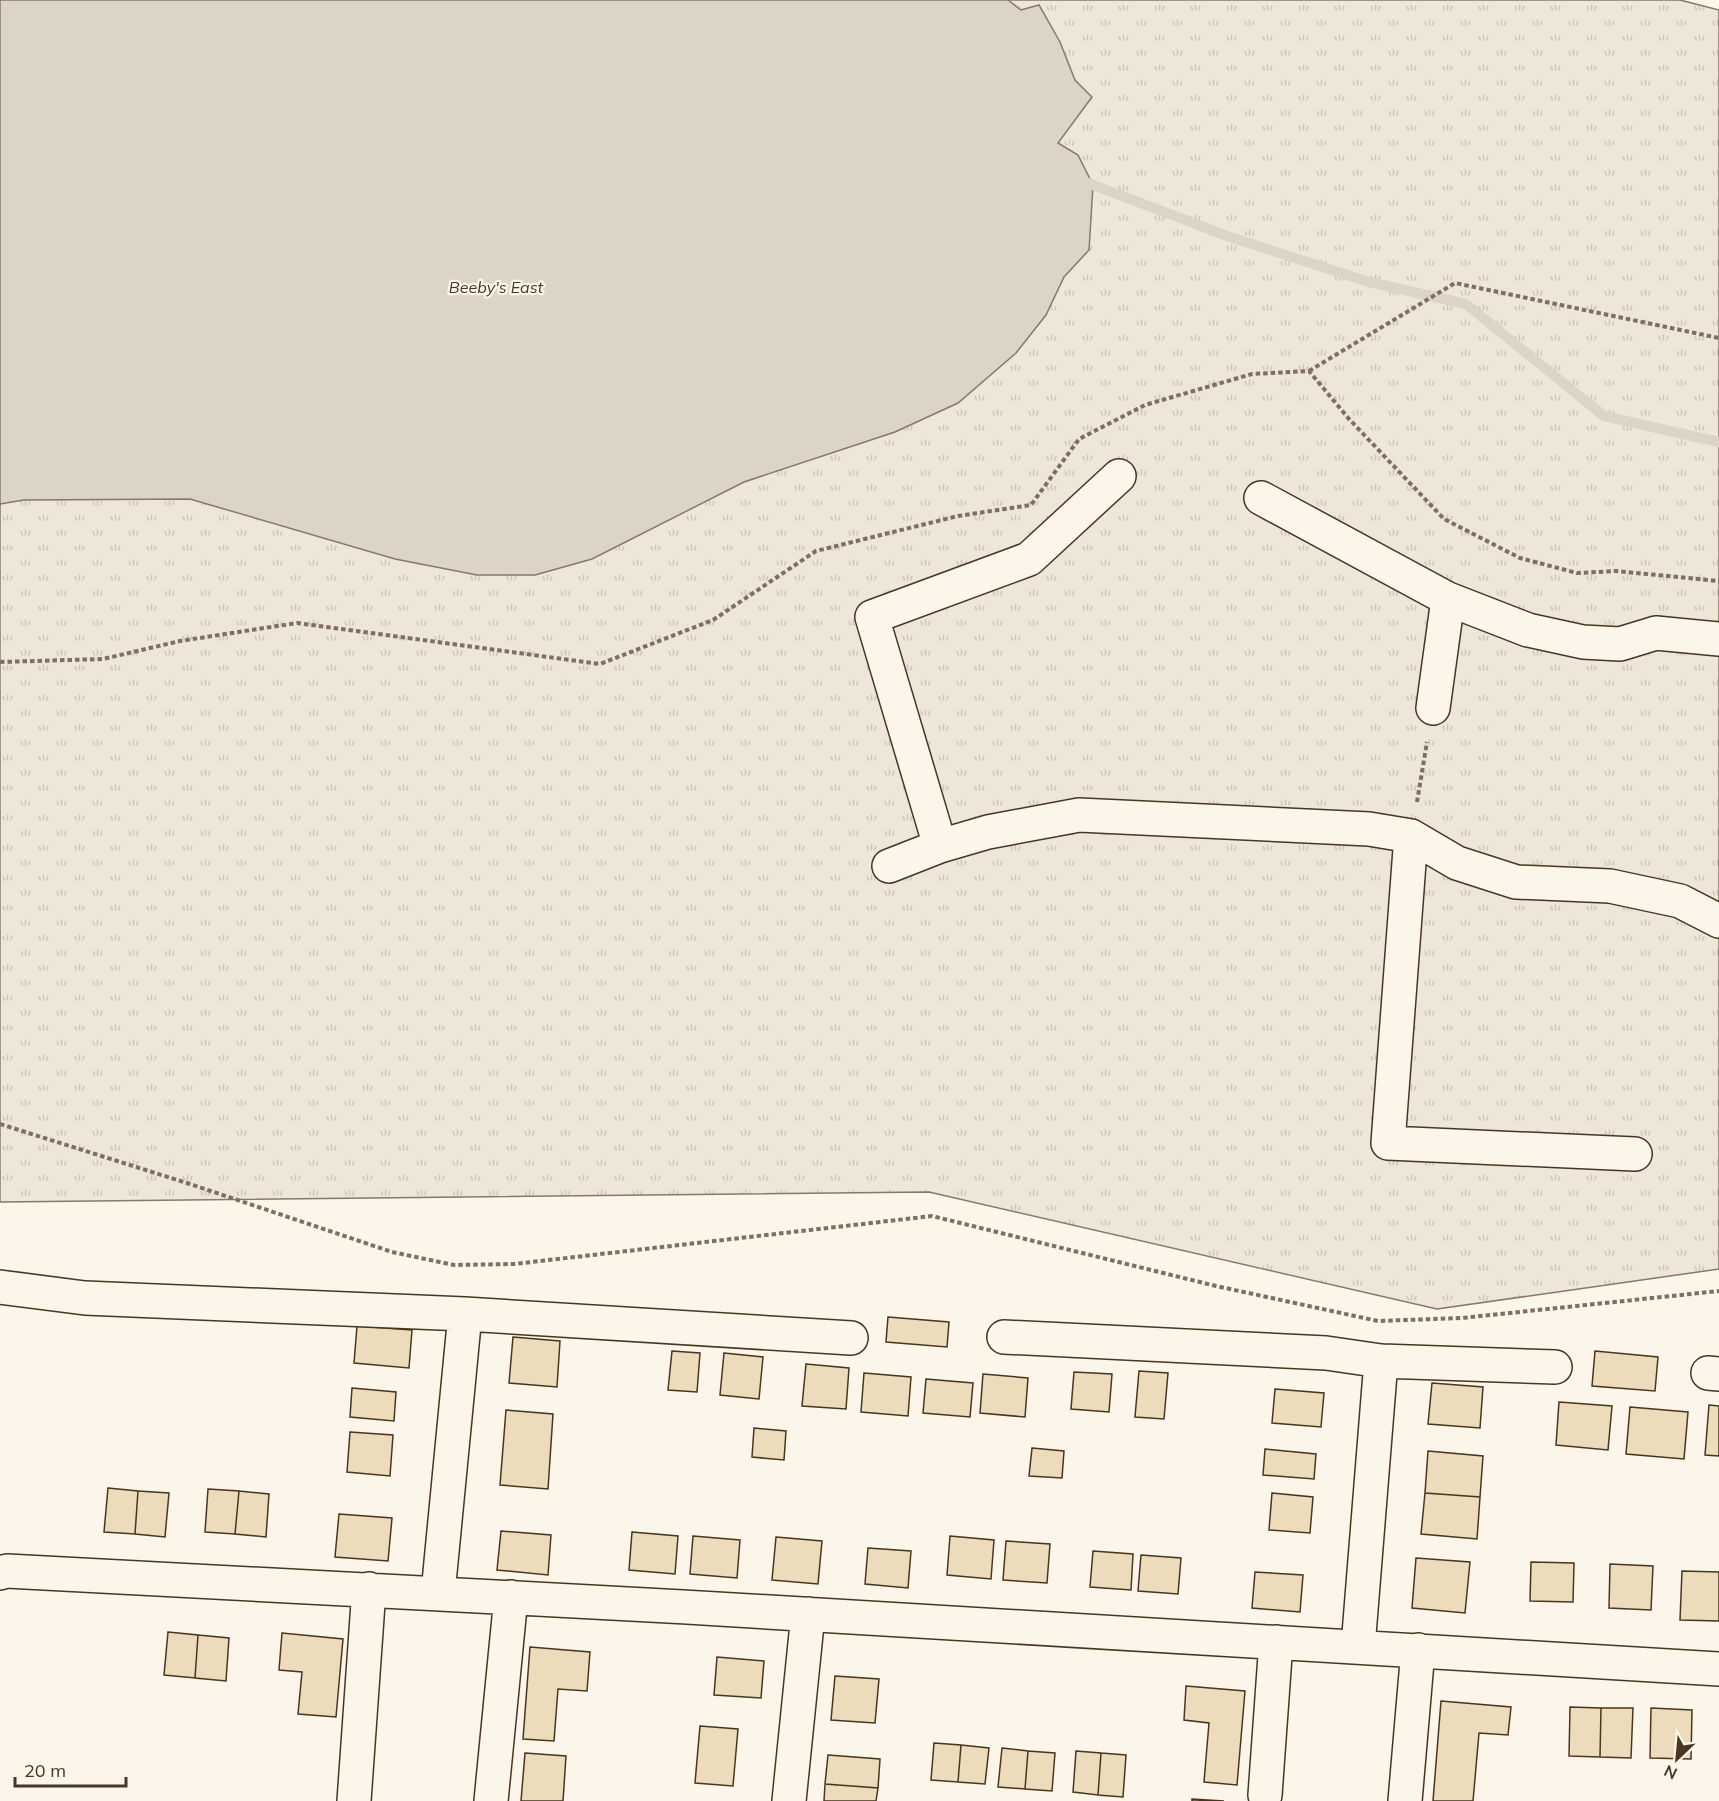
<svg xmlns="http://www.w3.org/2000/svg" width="1719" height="1801" viewBox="0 0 1719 1801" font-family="Mulish,sans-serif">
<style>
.park{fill:url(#park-tufts);stroke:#887966;stroke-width:1.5}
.water{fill:#dcd4c6;stroke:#887966;stroke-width:1.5}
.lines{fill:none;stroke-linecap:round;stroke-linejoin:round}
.stream{stroke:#dcd4c6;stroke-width:10}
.building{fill:#ecdcbc;stroke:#4a3520;stroke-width:1.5}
.minor-casing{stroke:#4a3520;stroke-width:36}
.path{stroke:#7f6f5c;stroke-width:4;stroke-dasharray:4.5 3;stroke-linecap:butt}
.minor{stroke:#fbf6e9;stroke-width:33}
.labels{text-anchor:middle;stroke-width:4.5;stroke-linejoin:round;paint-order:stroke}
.water-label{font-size:16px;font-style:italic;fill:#4a3520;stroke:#fbf6e9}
</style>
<defs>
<pattern id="park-tufts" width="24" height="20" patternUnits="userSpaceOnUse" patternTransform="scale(1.5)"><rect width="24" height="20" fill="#ede6d9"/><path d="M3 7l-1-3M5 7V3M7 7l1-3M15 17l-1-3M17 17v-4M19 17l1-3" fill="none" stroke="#cdc6ba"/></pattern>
</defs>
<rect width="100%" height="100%" fill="#fbf6e9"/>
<path class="park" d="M0,0H1680L1719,10V1269L1437,1309L929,1192L0,1202Z"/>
<path class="water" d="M0,0H1008L1021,10L1039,5L1060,42L1075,80L1092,97L1058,143L1078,155L1093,185L1089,250L1064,277L1046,315L1016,353L958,403L895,432L744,482L592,559L535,575H477L395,559L190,499L24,500L0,504Z"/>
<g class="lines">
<path class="stream" d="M1080,180L1230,237L1369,282L1466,304L1604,416L1719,442"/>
</g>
<path class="building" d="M888,1317L949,1322L947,1347L886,1342Z
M357,1326L412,1330L409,1368L354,1363Z
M513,1337L560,1341L557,1387L509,1383Z
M672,1351L700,1353L697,1392L668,1390Z
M1595,1351L1658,1357L1655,1391L1592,1386Z
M724,1353L763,1357L759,1399L720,1395Z
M806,1364L849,1368L846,1409L802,1406Z
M1139,1371L1168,1373L1164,1419L1135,1417Z
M1074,1372L1112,1374L1109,1412L1071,1409Z
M864,1373L911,1377L908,1416L861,1412Z
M983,1374L1028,1378L1025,1417L980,1413Z
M926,1379L973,1383L970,1417L923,1413Z
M1432,1383L1483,1387L1480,1428L1428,1424Z
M352,1388L396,1392L394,1421L350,1417Z
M1275,1389L1324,1393L1321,1427L1272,1423Z
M1559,1402L1612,1406L1608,1450L1556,1445Z
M1709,1405L1719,1406V1456L1705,1455Z
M1630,1407L1688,1412L1684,1459L1626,1454Z
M506,1410L553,1414L548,1489L500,1485Z
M754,1428L786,1431L784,1460L752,1457Z
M350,1432L393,1435L390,1476L347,1472Z
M1032,1448L1064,1451L1062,1478L1029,1476Z
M1265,1449L1316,1454L1314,1479L1263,1475Z
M1428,1451L1483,1456L1480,1497L1425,1493Z
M108,1488L138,1491L135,1534L104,1532Z
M208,1489L239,1491L235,1534L205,1532Z
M138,1491L169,1493L165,1537L135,1534Z
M239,1491L269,1494L266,1537L235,1534Z
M1272,1493L1313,1497L1310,1533L1269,1530Z
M1425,1493L1480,1497L1477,1539L1421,1534Z
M339,1514L392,1518L388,1561L335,1557Z
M501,1531L551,1535L548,1575L497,1570Z
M632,1532L678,1536L675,1574L629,1570Z
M693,1536L740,1540L737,1578L690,1574Z
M950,1536L994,1540L991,1579L947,1575Z
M776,1537L822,1541L818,1584L772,1580Z
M1006,1541L1050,1544L1047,1583L1003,1580Z
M868,1548L911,1551L908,1588L865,1584Z
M1093,1551L1133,1554L1131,1590L1090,1587Z
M1141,1555L1181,1558L1178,1594L1138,1591Z
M1416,1558L1470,1562L1465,1613L1412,1608Z
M1531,1562L1574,1563L1573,1602L1530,1601Z
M1610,1564L1653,1566L1651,1610L1609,1608Z
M1682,1571L1719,1572V1621L1680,1620Z
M1255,1572L1303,1575L1300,1612L1252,1608Z
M168,1632L198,1635L195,1678L164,1675Z
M282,1633L343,1639L336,1717L298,1714L302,1672L279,1670Z
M198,1635L229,1638L226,1681L195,1678Z
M530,1647L590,1652L587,1691L558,1689L554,1741L523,1739Z
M717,1657L764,1661L761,1698L714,1695Z
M835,1676L879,1679L875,1723L831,1720Z
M1186,1686L1245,1691L1237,1785L1204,1782L1209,1723L1184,1720Z
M1441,1701L1511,1707L1508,1735L1479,1733L1473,1801H1433Z
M1570,1707L1601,1708L1600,1757L1569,1756Z
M1601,1708H1633L1631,1758L1600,1757Z
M1651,1708L1692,1710L1691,1759L1650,1758Z
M700,1726L738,1729L733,1786L695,1783Z
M934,1743L961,1745L958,1782L931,1780Z
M961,1745L989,1748L985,1784L958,1782Z
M1002,1748L1028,1751L1025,1789L998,1787Z
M1028,1751L1055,1753L1052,1791L1025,1789Z
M1076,1751L1101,1753L1098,1795L1073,1792Z
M525,1753L566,1756L563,1801H521Z
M1101,1753L1126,1755L1123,1797L1098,1795Z
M828,1755L880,1759L878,1788L825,1784Z
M825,1784L878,1788L876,1801H824Z
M1192,1799L1224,1801H1192Z"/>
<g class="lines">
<g class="minor-casing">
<path id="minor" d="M1261,498L1448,599L1433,708
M1448,599L1528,630L1583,642L1620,644L1656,633L1719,639
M1411,836L1388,1143L1635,1154
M940,846L872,617L1029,559L1119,476
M889,866L940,846L988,832L1079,815L1369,829L1411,836L1457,863L1516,882L1610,886L1680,901L1719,921
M0,1287L85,1298L465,1314
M1004,1337L1326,1353L1381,1361L1555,1367
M1708,1373L1719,1374
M0,1573L7,1571C578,1600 1148,1632 1719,1669
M438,1593L465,1314L851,1338
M1358,1647L1381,1361
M1265,1795L1276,1642
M354,1801L369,1589
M491,1801L511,1597
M789,1801L808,1614
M1405,1801L1418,1650"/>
</g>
<path class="path" d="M1309,371L1455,283L1719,338
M0,662L103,659L180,641L297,623L600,664L713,620L816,551L958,516L1031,505L1079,439L1145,405L1252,374L1309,371L1349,419L1444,519L1520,558L1577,573L1616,571L1719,581
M1417,802L1427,742
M0,1124L190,1184L392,1252L454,1265L514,1264L932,1216L1216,1286L1378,1321L1462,1318L1719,1291"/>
<use href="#minor" class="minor"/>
</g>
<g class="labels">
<g class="water-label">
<text x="496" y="293">Beeby's East</text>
</g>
</g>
<g transform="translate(1677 1759) rotate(206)" stroke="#fbf6e9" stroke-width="4.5" paint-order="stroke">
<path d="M0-4.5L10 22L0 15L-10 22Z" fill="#4a3520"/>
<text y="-9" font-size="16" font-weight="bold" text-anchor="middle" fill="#4a3520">N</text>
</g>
<path d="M15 1777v9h111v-9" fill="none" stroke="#4a3520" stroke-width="3"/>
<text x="24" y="1777" font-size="18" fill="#4a3520" stroke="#fbf6e9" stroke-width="4.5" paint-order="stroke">20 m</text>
</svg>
